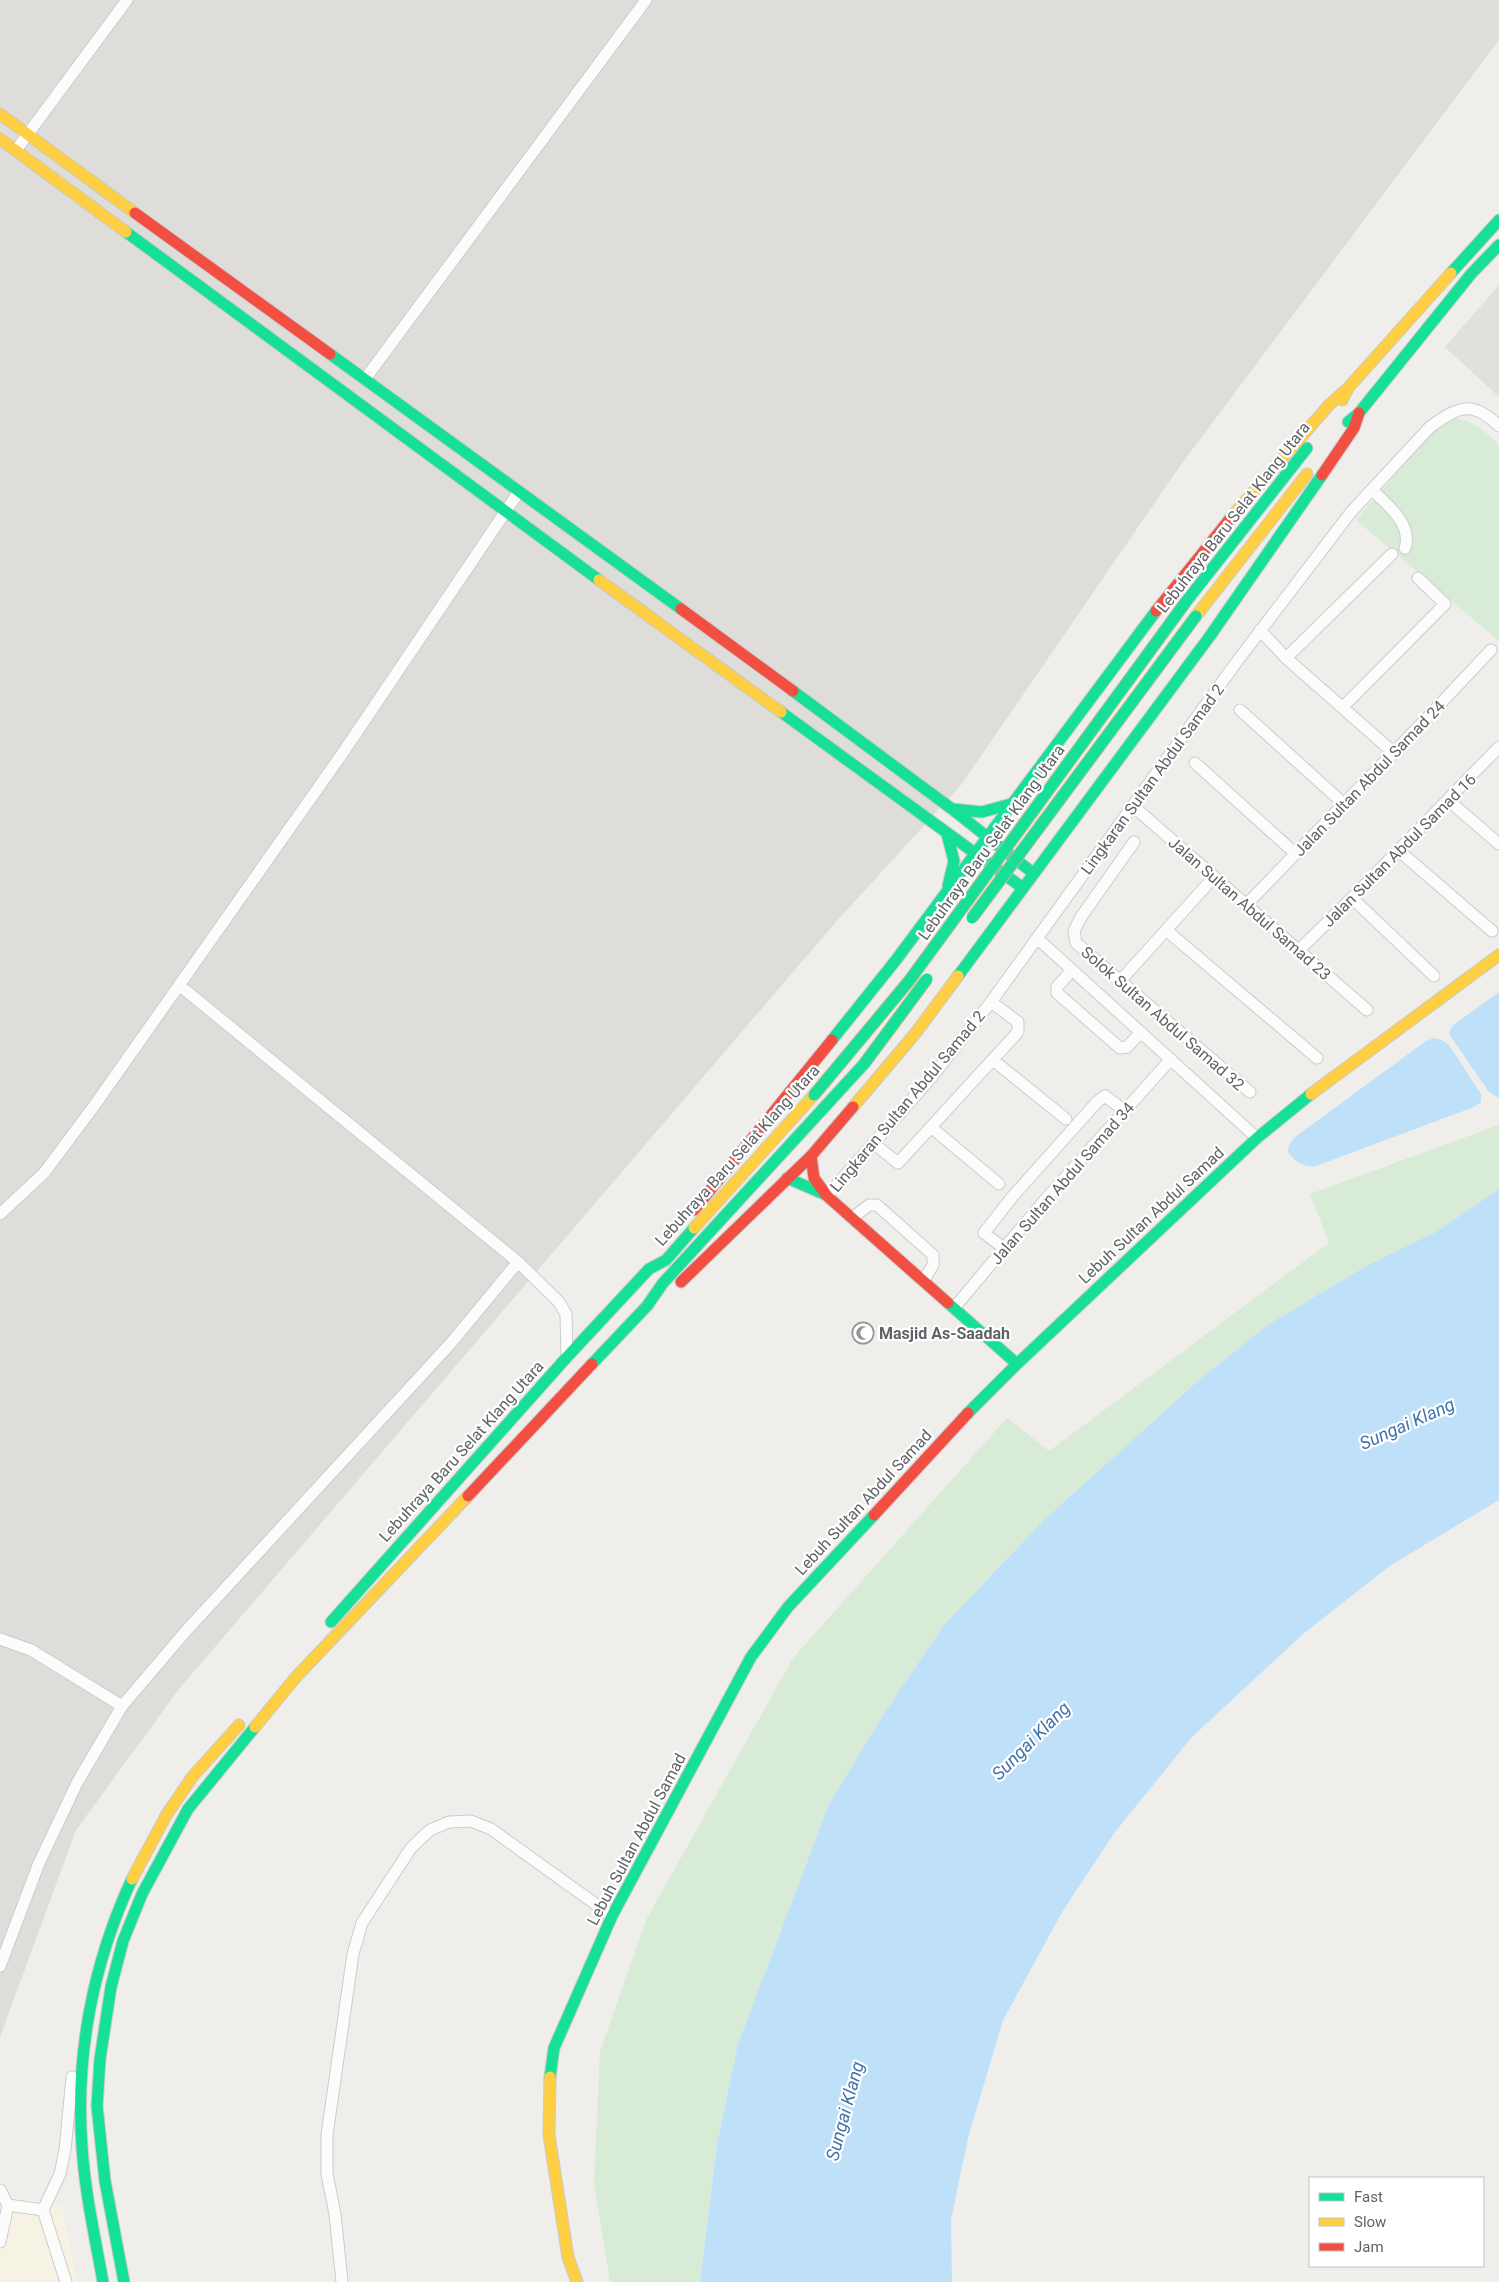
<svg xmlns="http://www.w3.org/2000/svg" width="1499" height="2282" viewBox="0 0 1499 2282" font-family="Roboto,sans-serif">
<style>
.commercial{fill:#f7f3e4}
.industrial{fill:#dfddda}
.education{fill:#e2e0da}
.green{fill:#d8ebd6}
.water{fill:#bfe0f9}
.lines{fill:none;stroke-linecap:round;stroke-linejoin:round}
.street-casing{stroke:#cbcccc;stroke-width:13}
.fast-casing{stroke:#cacacb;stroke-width:13}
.slow-casing{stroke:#cacacb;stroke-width:13}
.jam-casing{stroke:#cacacb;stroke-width:13}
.street{stroke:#fdfcfc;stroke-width:11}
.fast{stroke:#16e098;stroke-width:11}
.slow{stroke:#ffcf43;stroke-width:11}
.jam{stroke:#f24e42;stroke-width:11}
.fast-bridge-casing{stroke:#c8b996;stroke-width:13;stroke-linecap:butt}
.fast-bridge{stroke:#16e098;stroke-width:11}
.labels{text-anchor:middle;stroke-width:4.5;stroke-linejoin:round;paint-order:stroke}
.street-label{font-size:16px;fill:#5f6368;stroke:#fff}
.poi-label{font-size:16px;font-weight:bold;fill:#5f6368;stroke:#fff;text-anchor:start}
.water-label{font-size:18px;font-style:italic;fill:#4174aa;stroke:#fff}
</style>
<rect width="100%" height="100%" fill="#efeeea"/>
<path class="commercial" d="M0,2195L62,2206L77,2282H0Z"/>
<path class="industrial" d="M0,0H1499V40L1180,466L961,785L835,923L179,1689L76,1830L0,2037Z"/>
<path class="education" d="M1499,285V397L1445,347Z"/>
<path class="green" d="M1452,418C1475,420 1483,430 1499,445V641L1356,520L1437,426Z
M1499,1125V1189L1436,1232L1368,1265L1266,1326L1199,1380L1044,1520L944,1625L887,1709L829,1804L738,2044L717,2144L700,2282H610L594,2183L600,2052L646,1920L793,1658L1007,1418L1049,1451L1329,1243L1310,1194Z"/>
<path class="water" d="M1499,992V1098L1489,1092L1449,1034L1452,1026Z
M1434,1038L1442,1040L1449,1045L1481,1094V1102L1474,1107L1316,1166C1302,1167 1296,1162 1288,1152L1289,1145L1295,1137L1426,1041Z
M1499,1189V1500L1391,1565L1303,1634L1191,1738L1115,1832L1064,1909L1003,2020L968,2138L951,2220L952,2282H700L717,2144L738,2044L829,1804L887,1709L944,1625L1044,1520L1199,1380L1266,1326L1368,1265L1436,1232Z"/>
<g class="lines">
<g class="street-casing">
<path id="street" d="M16,150L127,0
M365,379L646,0
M1372,490C1387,504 1413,525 1405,548
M1260,630L1286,658L1394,753
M1286,658L1392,554
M1343,707L1445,604L1418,578
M1240,710L1344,804
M1195,763L1296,854
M1448,800L1499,844
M1133,806L1367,1010
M1134,842L1081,917L1074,931L1076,943L1250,1092
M1398,850L1492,931
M1352,898L1434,976
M1246,905L1426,719L1491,650
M1166,930L1317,1058
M1038,939L1257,1138
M1299,950L1352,898L1499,747
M1072,970L1057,987V993L1120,1048L1127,1047L1141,1032
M1121,980L1214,877
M179,985L518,1262L559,1302L566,1314L567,1356
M993,1060L1066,1119
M932,1128L999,1184
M873,1143L898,1163L1018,1032V1022L991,1002
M827,1196L930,1079L991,1002L1238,660L1351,512L1430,427C1459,406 1472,400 1499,426
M0,1214L44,1173L94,1106L342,754L518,493
M852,1218L869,1205H877L933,1255V1265L923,1281
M1005,1249L984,1233L1013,1196L1097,1102L1105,1096L1125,1111
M954,1308L1044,1201L1171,1059
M0,1639L31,1650L122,1706
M0,1966L39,1863L77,1783L122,1706L186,1631L451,1343L518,1262
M0,2190L8,2205L43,2210
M0,2242L8,2205
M66,2282L43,2210L60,2174L65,2150L72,2077
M342,2282L335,2214L327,2174V2135L353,1954L362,1923L411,1848L430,1830L449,1822L471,1821L491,1829L612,1916"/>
</g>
<g class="fast-casing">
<path id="fast" d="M126,232L599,580
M1451,273L1499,220
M330,354L681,609
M1348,422L1359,413L1471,274L1499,245
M1185,603L1307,448
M793,691L952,809L1033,873
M781,712L1023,888
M952,809L982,812L1011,804
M947,834L954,861L948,886
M958,976L1210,636L1322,475
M832,1040L896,960L1156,611
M787,1178L824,1194
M948,1303L1017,1364
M592,1364L647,1306L663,1283L864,1064
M968,1413L1017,1364L1257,1138L1311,1094
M331,1622L567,1357L649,1269L666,1260L694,1228
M550,2077L554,2048L612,1916L751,1657L788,1607L874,1515
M103,2282C95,2237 85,2193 82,2147C75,2055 93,1963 132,1879
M124,2282L105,2181L97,2106L100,2059L111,1987L123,1941L142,1894L188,1809L255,1727"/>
</g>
<g class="slow-casing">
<path id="slow" d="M0,114L135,213
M0,139L126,232
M1342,400L1348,388L1451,273
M1229,520L1329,405L1348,388
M599,580L781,712
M1196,616L1307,474
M1311,1094L1499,955
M853,1107L914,1035L958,976
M694,1228L814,1095
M255,1727L296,1677L468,1496
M132,1879L167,1814L193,1776L239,1725
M550,2077L549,2135L568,2257L577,2282"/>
</g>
<g class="jam-casing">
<path id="jam" d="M135,213L330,354
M1322,475L1354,428L1359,413
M681,609L793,691
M1156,611L1229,520
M811,1156L814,1178L827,1196L948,1303
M694,1210L832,1040
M681,1282L811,1156L853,1107
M468,1496L592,1364
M874,1515L968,1413"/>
</g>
<use href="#street" class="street"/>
<use href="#fast" class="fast"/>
<use href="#slow" class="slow"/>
<use href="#jam" class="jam"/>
<g class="fast-bridge-casing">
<path id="fast-bridge" d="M972,918L1196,616
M864,1064L927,979
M814,1095L909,981L1185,603"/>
</g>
<use href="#fast-bridge" class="fast-bridge"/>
</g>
<defs>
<g id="mosque-ring" transform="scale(1.125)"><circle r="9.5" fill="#fff" stroke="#919496" stroke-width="1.5"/><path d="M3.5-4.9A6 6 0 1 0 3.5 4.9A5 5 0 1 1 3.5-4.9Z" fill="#919496"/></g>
</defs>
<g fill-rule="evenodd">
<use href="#mosque-ring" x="863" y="1333"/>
</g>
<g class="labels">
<g class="street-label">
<text transform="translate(1233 517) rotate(-52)" y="6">Lebuhraya Baru Selat Klang Utara</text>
<text transform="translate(1369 778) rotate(-46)" y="6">Jalan Sultan Abdul Samad 24</text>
<text transform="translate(1152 779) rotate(-54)" y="6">Lingkaran Sultan Abdul Samad 2</text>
<text transform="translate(991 842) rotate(-54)" y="6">Lebuhraya Baru Selat Klang Utara</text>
<text transform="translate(1399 850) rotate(-45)" y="6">Jalan Sultan Abdul Samad 16</text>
<text transform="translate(1250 908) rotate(41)" y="6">Jalan Sultan Abdul Samad 23</text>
<text transform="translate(1163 1018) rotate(41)" y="6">Solok Sultan Abdul Samad 32</text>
<text transform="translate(907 1101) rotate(-50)" y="6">Lingkaran Sultan Abdul Samad 2</text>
<text transform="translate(737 1155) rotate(-48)" y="6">Lebuhraya Baru Selat Klang Utara</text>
<text transform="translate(1062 1183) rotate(-49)" y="6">Jalan Sultan Abdul Samad 34</text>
<text transform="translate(1151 1215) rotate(-43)" y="6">Lebuh Sultan Abdul Samad</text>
<text transform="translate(461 1451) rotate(-48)" y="6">Lebuhraya Baru Selat Klang Utara</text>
<text transform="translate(863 1502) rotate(-47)" y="6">Lebuh Sultan Abdul Samad</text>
<text transform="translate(636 1839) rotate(-62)" y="6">Lebuh Sultan Abdul Samad</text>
</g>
<g class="poi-label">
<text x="879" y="1339">Masjid As-Saadah</text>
</g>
<g class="water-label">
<text transform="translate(1407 1424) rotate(-24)" y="6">Sungai Klang</text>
<text transform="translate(1031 1741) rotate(-45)" y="6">Sungai Klang</text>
<text transform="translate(845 2111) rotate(-75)" y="6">Sungai Klang</text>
</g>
</g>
<rect x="1309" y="2177" width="175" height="90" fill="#ffffff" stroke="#bfc1c3"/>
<rect x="1319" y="2193" width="25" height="8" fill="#16e098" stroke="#bfc1c3"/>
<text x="1354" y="2202" font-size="15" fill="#5f6368">Fast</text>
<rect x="1319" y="2218" width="25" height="8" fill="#ffcf43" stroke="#bfc1c3"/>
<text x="1354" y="2227" font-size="15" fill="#5f6368">Slow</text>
<rect x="1319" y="2243" width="25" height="8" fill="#f24e42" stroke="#bfc1c3"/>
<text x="1354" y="2252" font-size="15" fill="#5f6368">Jam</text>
</svg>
